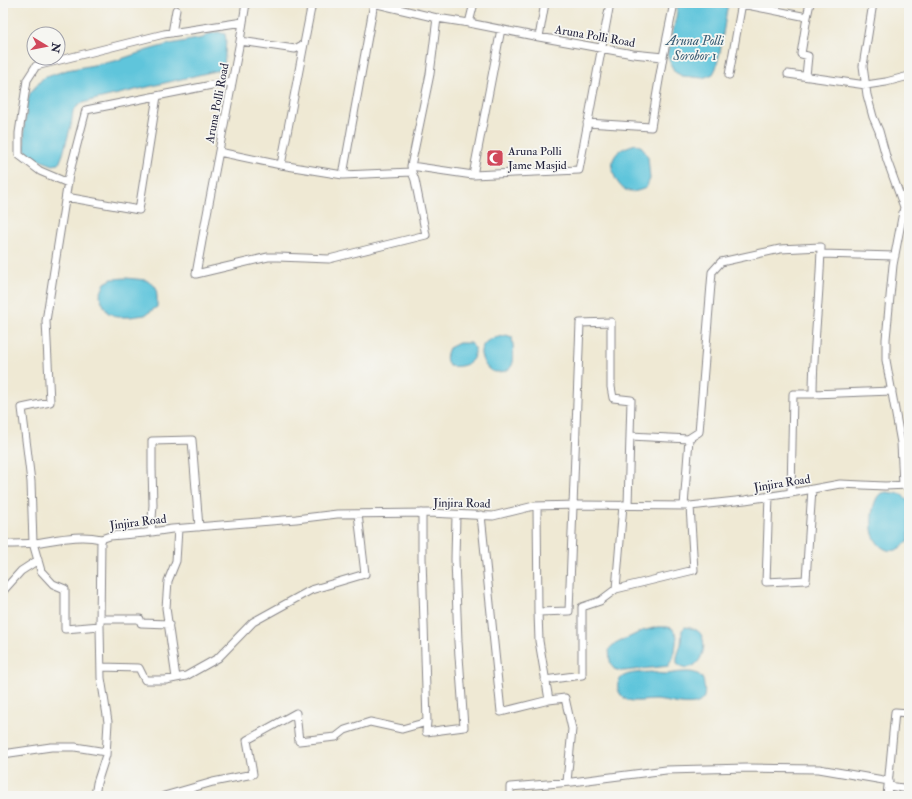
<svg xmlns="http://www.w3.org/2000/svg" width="912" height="799" viewBox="0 0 912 799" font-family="'IM FELL Double Pica',serif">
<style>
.water{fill:#5ec5db;stroke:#40748b}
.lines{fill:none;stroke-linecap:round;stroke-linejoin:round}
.minor-casing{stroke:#888688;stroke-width:9}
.minor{stroke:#fff;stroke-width:7}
.labels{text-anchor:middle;stroke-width:3.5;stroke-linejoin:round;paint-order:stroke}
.street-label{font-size:12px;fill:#22223b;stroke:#f6f6f2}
.poi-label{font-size:12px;fill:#22223b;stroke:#f6f6f2;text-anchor:start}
.water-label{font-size:13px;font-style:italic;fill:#375b73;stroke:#f6f6f2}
</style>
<rect width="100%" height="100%" fill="#f6f6f2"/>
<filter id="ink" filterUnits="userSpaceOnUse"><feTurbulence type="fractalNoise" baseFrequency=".025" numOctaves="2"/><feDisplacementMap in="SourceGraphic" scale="8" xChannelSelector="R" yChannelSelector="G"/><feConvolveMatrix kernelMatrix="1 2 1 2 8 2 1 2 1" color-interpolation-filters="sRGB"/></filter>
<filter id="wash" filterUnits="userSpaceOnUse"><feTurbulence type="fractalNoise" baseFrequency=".012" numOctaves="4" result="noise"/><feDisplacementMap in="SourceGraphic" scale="16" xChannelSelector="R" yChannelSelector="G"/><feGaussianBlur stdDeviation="0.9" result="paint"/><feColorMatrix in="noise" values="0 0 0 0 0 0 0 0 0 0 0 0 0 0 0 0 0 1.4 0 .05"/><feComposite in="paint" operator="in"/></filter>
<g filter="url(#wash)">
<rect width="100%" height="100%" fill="#efe9d4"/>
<path class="water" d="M678,3H728L720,52L716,68L713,74L703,78L682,76L675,72L671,65L667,54L676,18Z
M218,32L225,34L226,40L224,68L215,71L93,100L80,104L73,111L71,125L63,154L59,164L53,165L42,161L31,156L25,150L24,133V125L26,117L27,103L30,93L43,78L67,70L115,61L148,50L170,44L203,38L209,34Z
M636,144L642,147L648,157L650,179L646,188C640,190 634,193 628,191C616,187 608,166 615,156C619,149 629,146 636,144Z
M126,278L146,280L156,287L157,297V307L145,315L130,317H117L107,312L102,302L100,295L105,283L112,279Z
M506,335L512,337C513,343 515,360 512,365C511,368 508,370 505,371C500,372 494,373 490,370C485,367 480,356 481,351C481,348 484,344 486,342C490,338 500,337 506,335Z
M459,343H470L474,347C477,363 464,368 449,366C445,359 446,355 449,348Z
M886,492L901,494L908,500L909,506V541C905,543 901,548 896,550C885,553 876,544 873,534C870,524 872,501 880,494C881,493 884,493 886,492Z
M658,627H667L672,628L677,636L675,651L673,658L668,666L624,671L617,670L614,669L610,661L609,649L613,645L642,631Z
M685,627C690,628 697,629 700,633C711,648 696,678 677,664V657L681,644L682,630Z
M651,672C656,673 661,674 666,674C678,673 703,666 704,685C705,689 705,696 703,699C701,701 697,704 695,704C682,706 668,701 655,700C647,700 633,703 625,699C622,697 619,693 618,689C615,671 639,673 651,672Z"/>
</g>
<g filter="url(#ink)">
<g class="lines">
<g class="minor-casing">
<path id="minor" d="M312,3L304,44L295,49L240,41L206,219L196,274L268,257H278L329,259L426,235L415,180L412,172
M373,3L437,18L469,23L474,3
M873,3L863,66L867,95L873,117L879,131L887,160L904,207L893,265L886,339V360L901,443L903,485
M742,4L807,17L810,3
M469,23L539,37L633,54L663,57L674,3
M172,33L176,10
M539,37L545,3
M240,41L246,3
M788,74L866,85L886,82L909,76
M729,75L742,3
M806,76L808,56L801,54L807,17
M587,123L651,127L663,57
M219,152L281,165L343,175L412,172L411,166L430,74L437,18
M281,165L304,44
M411,166L473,175L501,29
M343,175L374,3
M473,175L579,170L610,3
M68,183L40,171L19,155V133L27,80L36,66L164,34L243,22
M66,197L139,210L157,96
M821,254L895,256
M630,436L689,439L684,506
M688,439L699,432L712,272L721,262L780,249L821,247C820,296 813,345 813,394L892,391
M791,493L793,394H813
M769,496L766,582L806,580L812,489
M623,505L616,589L694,570L690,506
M537,506L538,612
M481,515L501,712L549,700
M151,532L153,505L152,468V441L192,440L199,527
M3,544C13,544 24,544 34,543C57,540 78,534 101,539
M3,591L21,571L38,560
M100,619H140L141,623L169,624
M100,626L65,629V589L53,584L41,571L33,543L31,482L27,448L22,408L50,402L46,321L69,175L86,110L232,81
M101,667L139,668L145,680H166L186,676L218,658L253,622L311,590L365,574L358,514
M176,678L166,608L168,581L176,561L178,529
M545,680L582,675V607L600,601L616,589
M427,722L426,732L464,727L458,642L455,559L456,515
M3,754L51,747H75L106,752
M567,782L572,729L565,698L549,700L539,641L538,612L569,611L580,323L611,322V387L613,398L631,400L628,505
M889,786L909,789
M95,796L97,783L106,755L108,722L101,678L100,626L101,539L110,536L145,533L172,529L296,519L337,514L429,513L493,516L534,506L578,505L690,506L745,500L791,493L840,484L885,486L909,485
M164,796L213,782L253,774L247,740L296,713L299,741L336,737L345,730L370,722L402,729L427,722L422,558V513
M510,796V787L572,782L666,770L747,768L819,769L889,781
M887,796L895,712L909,713"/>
</g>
<use href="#minor" class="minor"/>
</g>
</g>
<defs>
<g id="mosque-square" transform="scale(0.9)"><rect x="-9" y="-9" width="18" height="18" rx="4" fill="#d1495b" stroke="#f6f6f2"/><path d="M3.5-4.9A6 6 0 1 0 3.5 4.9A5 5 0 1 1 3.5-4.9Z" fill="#fff"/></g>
</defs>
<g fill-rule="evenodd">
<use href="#mosque-square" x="495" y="158"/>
</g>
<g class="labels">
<g class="street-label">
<text transform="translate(595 36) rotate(10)" y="4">Aruna Polli Road</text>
<text transform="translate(217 103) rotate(-79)" y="4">Aruna Polli Road</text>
<text transform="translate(782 483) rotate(-9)" y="4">Jinjira Road</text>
<text transform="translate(462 503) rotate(1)" y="4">Jinjira Road</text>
<text transform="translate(138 522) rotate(-7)" y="4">Jinjira Road</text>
</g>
<g class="poi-label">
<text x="508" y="155">Aruna Polli<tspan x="508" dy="14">Jame Masjid</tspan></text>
</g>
<g class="water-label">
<text x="695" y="45">Aruna Polli<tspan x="695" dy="15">Sorobor 1</tspan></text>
</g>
</g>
<rect width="912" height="799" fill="none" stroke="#f6f6f2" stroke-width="16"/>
<g transform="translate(46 46) rotate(100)"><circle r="19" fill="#f6f6f2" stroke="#a1a1a9"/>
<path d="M0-3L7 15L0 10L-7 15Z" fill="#d1495b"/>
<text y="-6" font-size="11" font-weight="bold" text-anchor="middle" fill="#22223b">N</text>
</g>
</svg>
